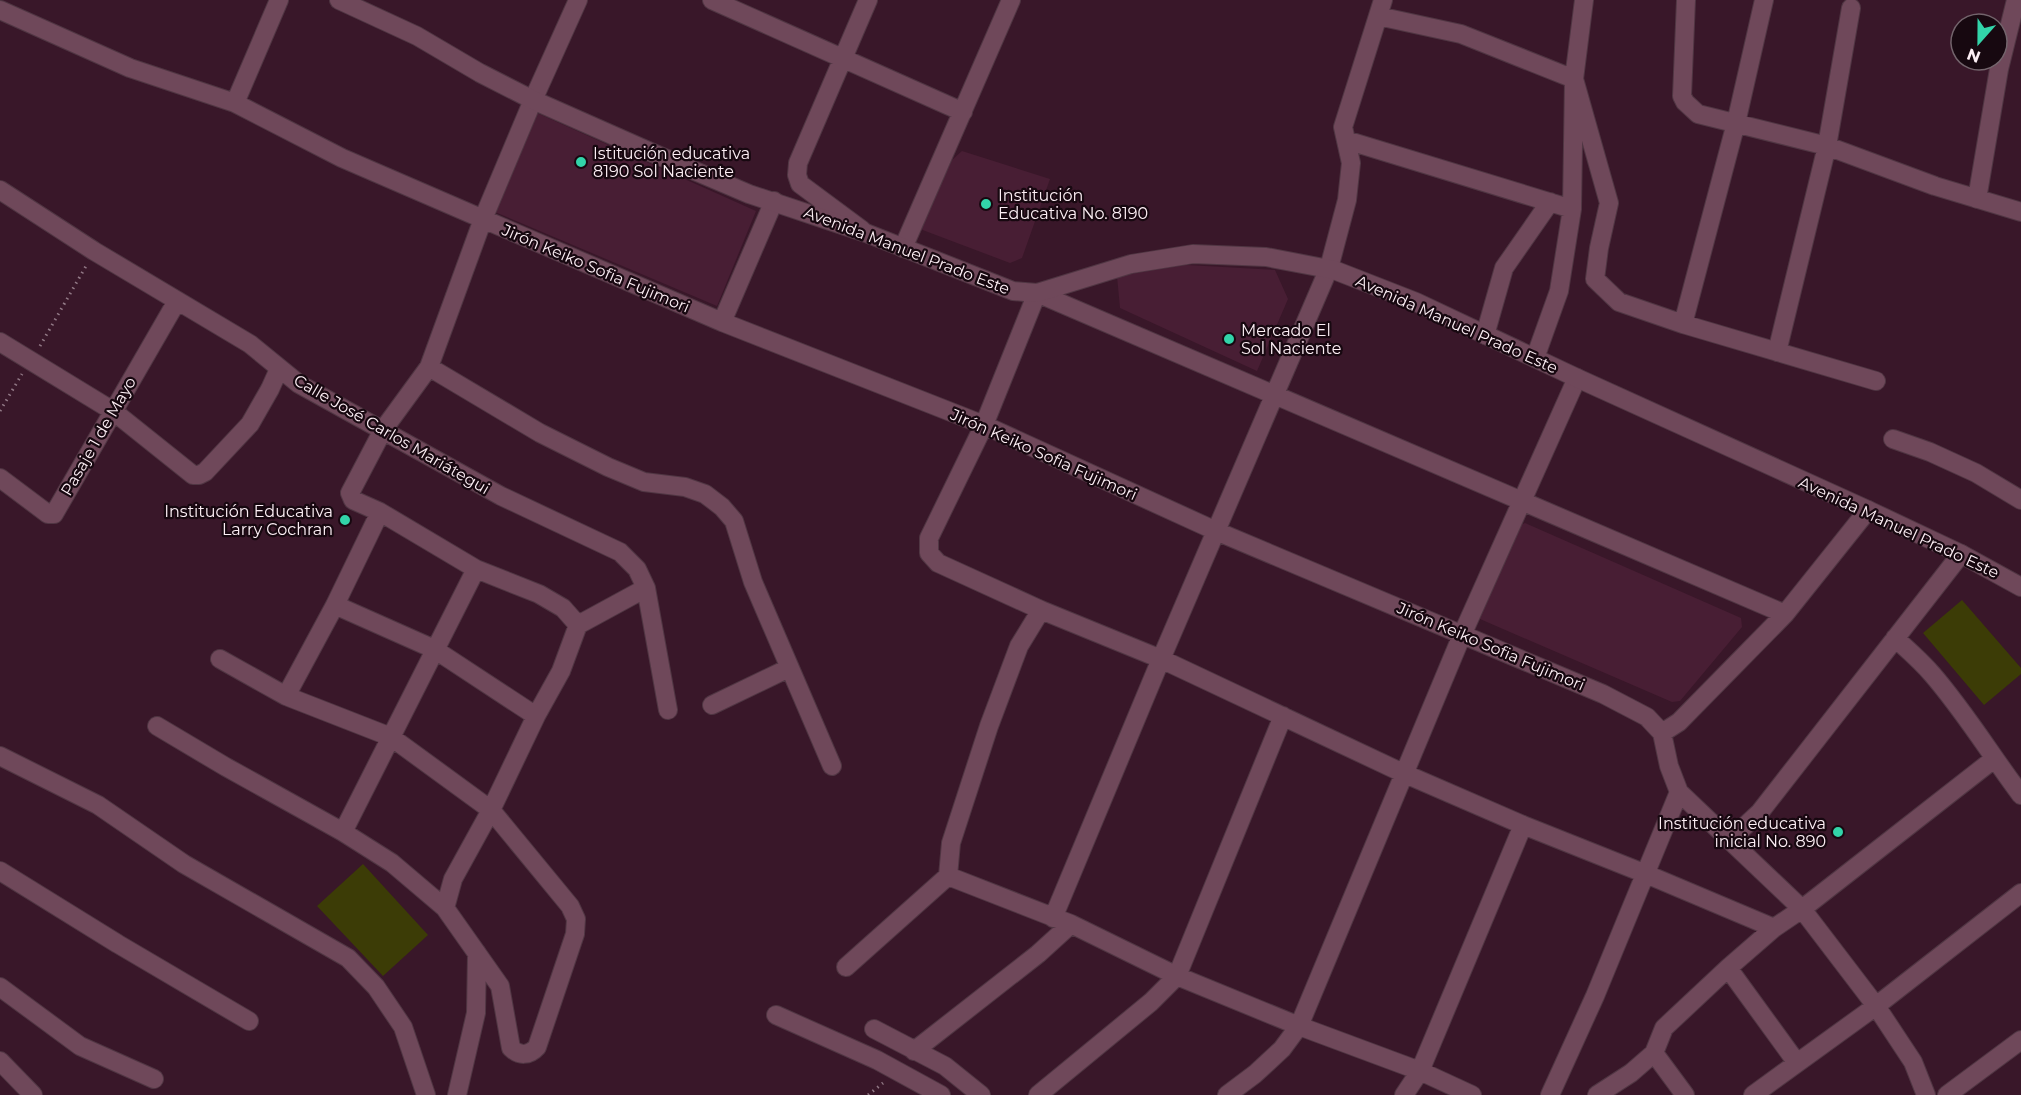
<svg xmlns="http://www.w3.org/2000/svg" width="2021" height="1095" viewBox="0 0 2021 1095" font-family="Montserrat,sans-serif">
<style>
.built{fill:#481e34}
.green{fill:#3c3c06}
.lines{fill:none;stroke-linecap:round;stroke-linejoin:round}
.street-casing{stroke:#503643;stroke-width:20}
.secondary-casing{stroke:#503643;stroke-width:20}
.path{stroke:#927986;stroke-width:3;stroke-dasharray:1.5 4.5;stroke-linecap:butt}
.street{stroke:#6f485a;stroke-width:18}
.secondary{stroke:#6f485a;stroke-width:18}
.poi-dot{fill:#32d4a9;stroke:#170810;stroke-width:2}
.labels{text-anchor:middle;stroke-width:4.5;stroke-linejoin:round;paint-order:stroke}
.poi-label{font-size:16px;fill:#fdeff5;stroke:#170810;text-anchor:start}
.street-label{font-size:16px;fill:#fdeff5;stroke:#170810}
</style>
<rect width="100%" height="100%" fill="#391729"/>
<path class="built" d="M537,113L756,211L717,306L495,212Z
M962,151L1050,179L1022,258L1010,263L920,229L952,160Z
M1169,264L1275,270L1288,299L1257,371L1120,308L1117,276Z
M1525,523L1741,618L1742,627L1680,701L1672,702L1480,619L1479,611L1517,526Z"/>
<path class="green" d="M1962,600L2021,668V674L1984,705L1923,633Z
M363,864L428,935L383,976L317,906Z"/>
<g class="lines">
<g class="street-casing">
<path id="street" d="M712,0L963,112
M1686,0L1682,96L1685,102L1698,114L1827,146L1935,186L2021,212
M0,10L130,68L235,103L342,158L483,219L722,322L984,425L1216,531L1603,694L1647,717L1662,733L1669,766L1679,792L1802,909L1876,1006L1913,1062L1926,1095
M1378,16L1461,34L1574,79L1609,203L1599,248L1595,279L1619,302L1683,324L1876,381
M235,103L279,0
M1346,140L1572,209
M0,190L94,251L250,344L299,384L501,496L620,552L637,569L646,588L668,710
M1977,199L1999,69L2016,0
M862,230L800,184L797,175L798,163L868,0
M903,248L1011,0
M722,322L774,201
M1683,324L1736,123L1764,0
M1485,335L1504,268L1550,202
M0,342L113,411L193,475H199L205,472L250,424L270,389L279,369
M1777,352L1827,146L1851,8
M1535,358L1559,291L1572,209L1574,79L1584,0
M429,367L540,433L608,467L644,482L685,487L705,494L722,507L734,521L753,582L832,766
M1893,439L1930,452L1976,473L2021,500
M0,478L48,514H54L177,301
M335,605L434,649L536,716
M578,625L646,588
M1895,638C1908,650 1921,661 1932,674C1965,712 1991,755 2021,795
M286,696L335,605L380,512
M712,705L789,668
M157,726L226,767L343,832L392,863L445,908L500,986L511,1048C519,1056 529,1056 537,1047L575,934L576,919L570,906L491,810L391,737L286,696L220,659
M1662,733L1679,722L1785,614L1868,510
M0,756L98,805L184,864L348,958L376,987L403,1027L426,1095
M343,832L476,569
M1731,839L1760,812L1961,554
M0,871L118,944L249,1021
M948,876L1071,924L1177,976L1299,1026L1420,1071L1472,1095
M445,908L453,879L491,810L536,716L561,671L578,625L563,608L539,594L476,569L380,512L353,500L350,493L383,430L429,367L483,219L533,100L578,0
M1053,918L1161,659L1329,268L1347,200L1351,163L1343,127L1383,0
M1774,928L1646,874L1523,825L1403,773L1161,659L1041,610L938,563L929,553V538L984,425L1037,293L1785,614
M846,967L948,876L951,843L989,726L1019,646L1041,610
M1728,968L1797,1063
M0,987L80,1046L154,1079
M776,1015L877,1060L941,1095
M874,1029L945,1066L981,1095
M914,1051L1038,954L1071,924
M1654,1053L1685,1095
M0,1061L33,1095
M457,1095L476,1013L477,953
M1038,1095L1151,1002L1177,976L1283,716
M1227,1095L1255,1074L1282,1049L1299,1026L1462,635L1577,378
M1404,1095L1420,1071L1523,825
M1550,1095L1595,996L1679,792
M1597,1095L1631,1073L1654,1053L1664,1028L1728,968L1774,928L1802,909L1994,759
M1753,1095L1876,1006L2021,893
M1947,1095L2021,1040"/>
</g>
<g class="secondary-casing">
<path id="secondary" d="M339,0L417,36L480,73L533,100L655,154L749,194L866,233L1013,291L1037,293L1131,264L1193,254L1266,257L1334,270L1416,302L1577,378L1868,510L1961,554L2021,587"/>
</g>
<path class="path" d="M40,346L86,266
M0,411L22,374
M868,1095L883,1083"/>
<use href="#street" class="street"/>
<use href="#secondary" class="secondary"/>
</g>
<g class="poi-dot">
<circle cx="581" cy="162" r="6"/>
<circle cx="986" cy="204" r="6"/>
<circle cx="1229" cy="339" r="6"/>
<circle cx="345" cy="520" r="6"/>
<circle cx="1838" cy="832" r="6"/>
</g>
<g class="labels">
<g class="poi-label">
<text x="593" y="159">Istitución educativa<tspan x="593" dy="18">8190 Sol Naciente</tspan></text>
<text x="998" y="201">Institución<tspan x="998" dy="18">Educativa No. 8190</tspan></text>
<text x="1241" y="336">Mercado El<tspan x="1241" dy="18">Sol Naciente</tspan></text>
<text x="333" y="517" text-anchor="end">Institución Educativa<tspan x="333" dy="18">Larry Cochran</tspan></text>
<text x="1826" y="829" text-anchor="end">Institución educativa<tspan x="1826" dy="18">inicial No. 890</tspan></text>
</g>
<g class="street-label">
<text transform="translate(907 250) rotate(21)" y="6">Avenida Manuel Prado Este</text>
<text transform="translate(596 268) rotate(23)" y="6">Jirón Keiko Sofia Fujimori</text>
<text transform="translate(1457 324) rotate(24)" y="6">Avenida Manuel Prado Este</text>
<text transform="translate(392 434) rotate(30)" y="6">Calle José Carlos Mariátegui</text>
<text transform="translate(98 436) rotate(-60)" y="6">Pasaje 1 de Mayo</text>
<text transform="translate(1044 454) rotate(24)" y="6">Jirón Keiko Sofia Fujimori</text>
<text transform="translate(1899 527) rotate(25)" y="6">Avenida Manuel Prado Este</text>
<text transform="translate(1491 646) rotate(23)" y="6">Jirón Keiko Sofia Fujimori</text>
</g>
</g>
<g transform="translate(1979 42) rotate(201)"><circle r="28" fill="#170810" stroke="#73646c" stroke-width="1.5"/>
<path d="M0-4.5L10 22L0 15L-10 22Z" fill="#32d4a9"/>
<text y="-9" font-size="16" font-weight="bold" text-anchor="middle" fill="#fdeff5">N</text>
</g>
</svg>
